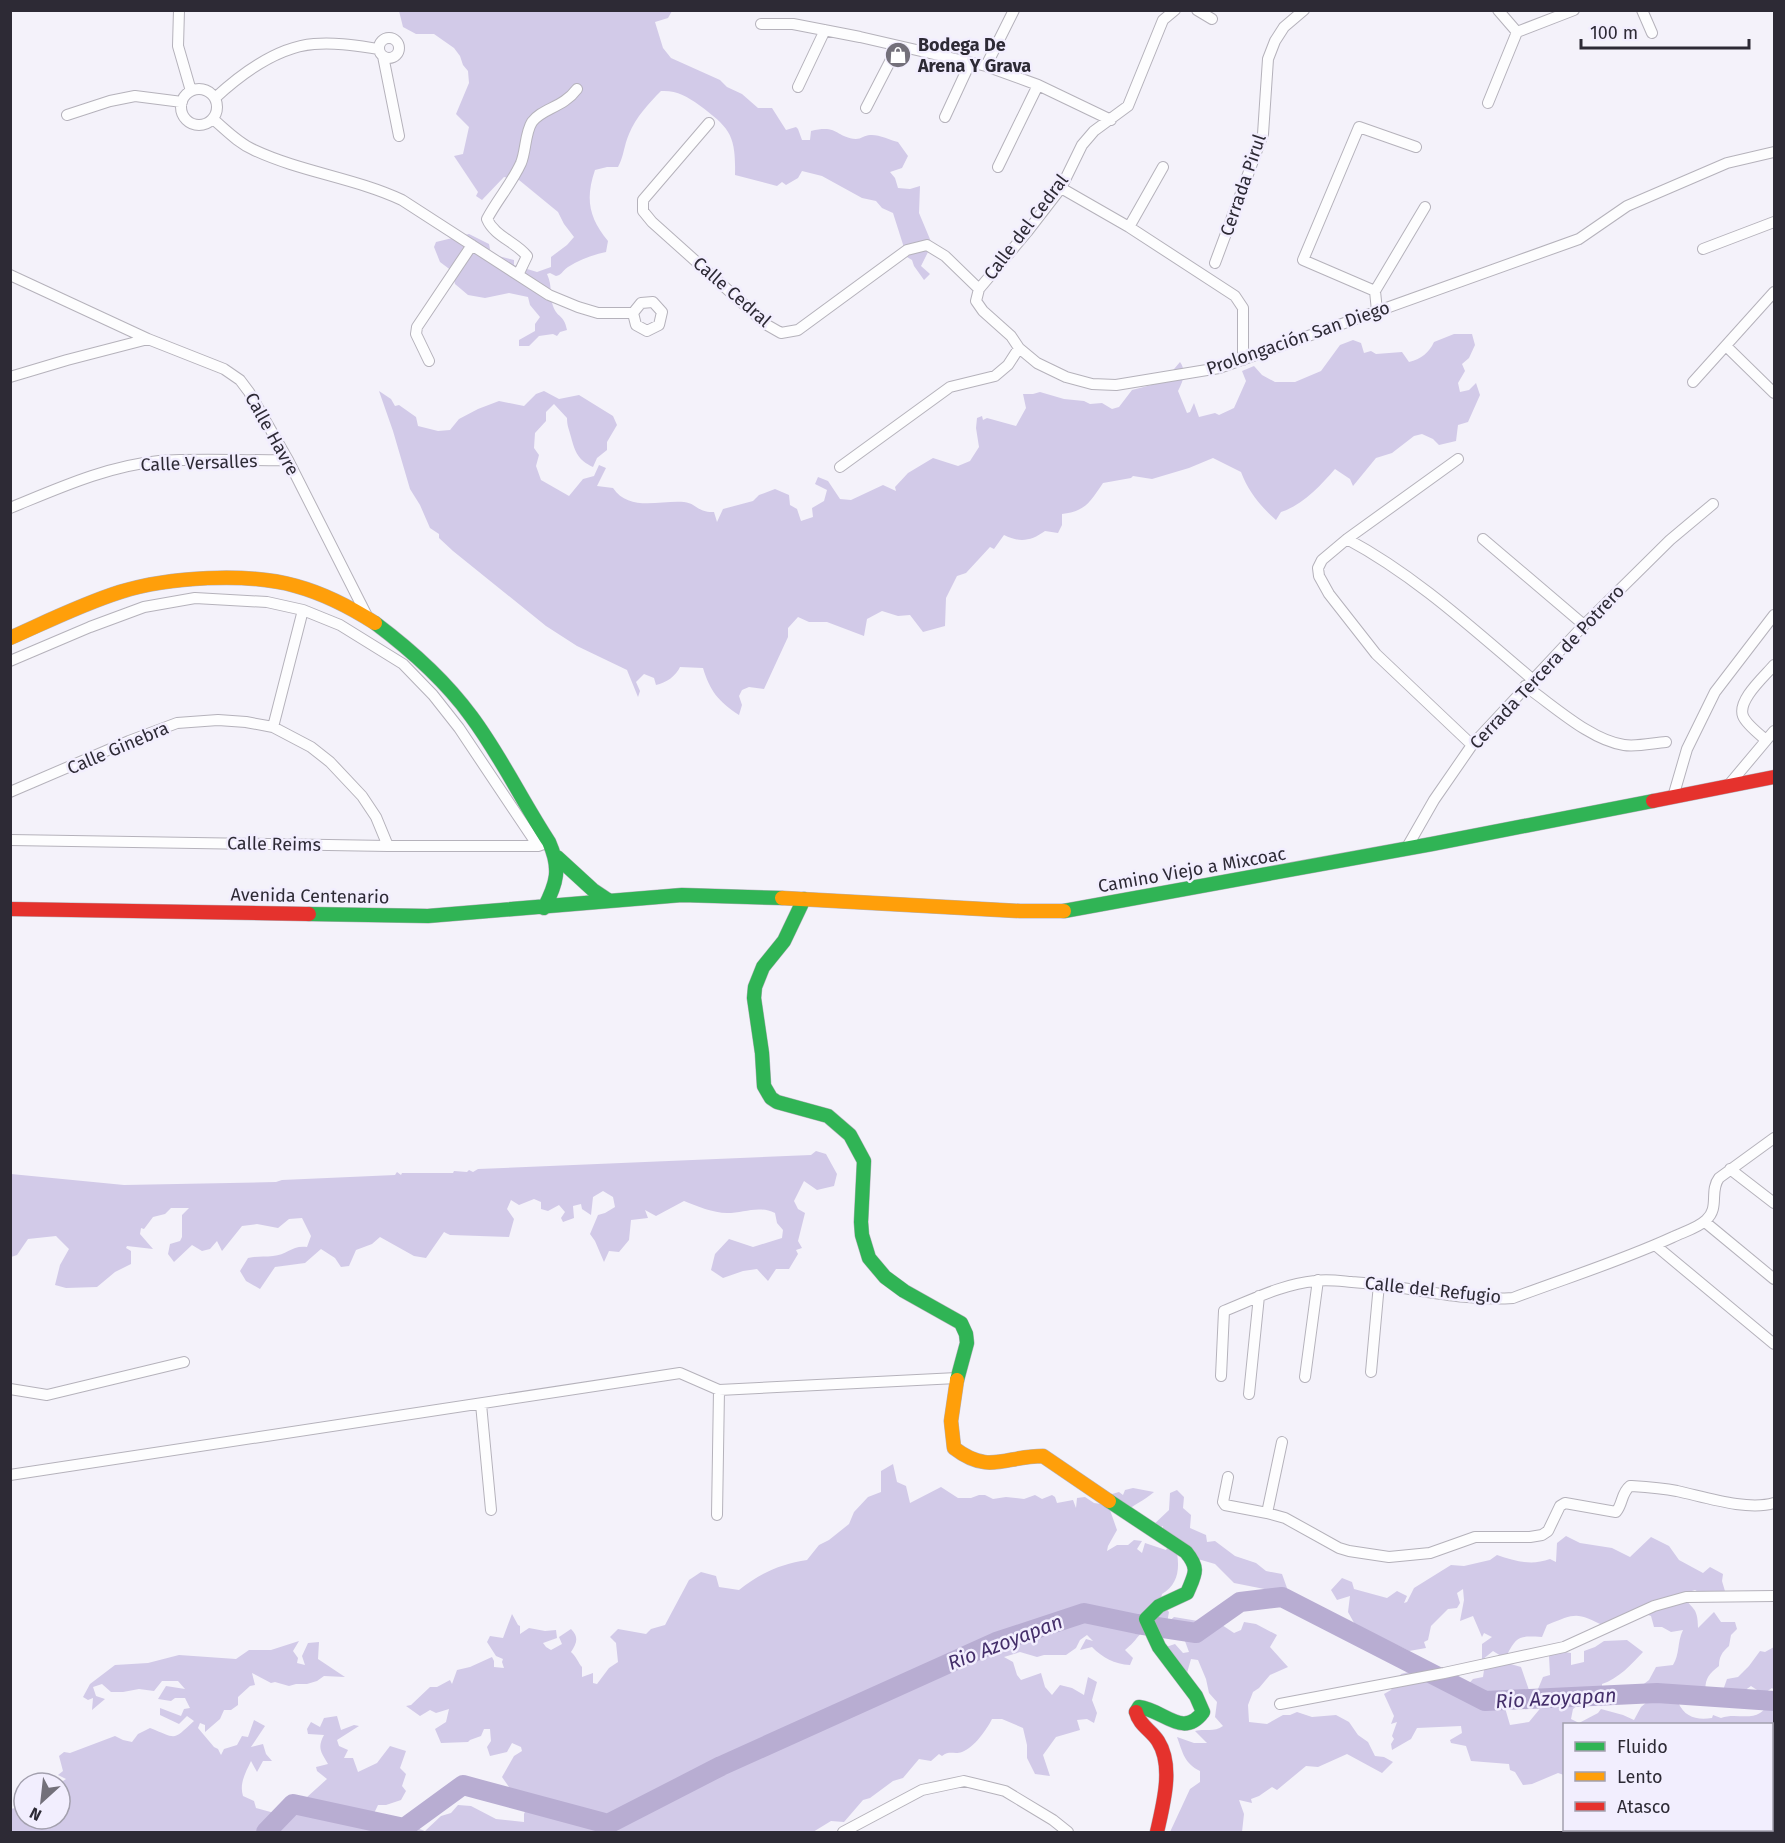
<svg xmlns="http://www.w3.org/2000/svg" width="1785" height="1843" viewBox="0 0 1785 1843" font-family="'Fira Sans',sans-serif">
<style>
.forest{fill:#d2cae8}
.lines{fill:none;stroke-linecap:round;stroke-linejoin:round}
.river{stroke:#b8add2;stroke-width:20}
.street-casing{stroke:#b5b2bb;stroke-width:12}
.fast-casing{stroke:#b5b2bb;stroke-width:15}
.slow-casing{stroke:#b5b2bb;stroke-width:15}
.jam-casing{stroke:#b5b2bb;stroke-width:15}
.street{stroke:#fdfdfe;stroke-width:10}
.fast{stroke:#30b455;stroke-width:14}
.slow{stroke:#ff9f0a;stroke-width:14}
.jam{stroke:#e5322d;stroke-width:14}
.labels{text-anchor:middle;stroke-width:5;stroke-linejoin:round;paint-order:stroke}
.poi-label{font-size:18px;font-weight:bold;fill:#2d2a35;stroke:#f2eefe;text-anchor:start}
.street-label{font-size:18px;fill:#2d2a35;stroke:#f2eefe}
.water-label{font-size:20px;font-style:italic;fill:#442e6a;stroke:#f2eefe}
</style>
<rect width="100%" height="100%" fill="#f4f2fa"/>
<path class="forest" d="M399,11H672L668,18L655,22L663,48L671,58L720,80L727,87L742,94L758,108H772L786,130L796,127L798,129L802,140H810L811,131C838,124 835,137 856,139C861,139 865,135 870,135C878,134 890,140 898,142L908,156L902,168L890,172L895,178L898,188L910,189L920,186L919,213L932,244L921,266L930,274L924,280L914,266L912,260L907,257L893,213L882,208L876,201L862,198L822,176L802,171L798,178L786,185L782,182L777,186L735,175C736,135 730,128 699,105C687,96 676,90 661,91C649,103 636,117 629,134C624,145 624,156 618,167H607L595,170C585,199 589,218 608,241L606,252C592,255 579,260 568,267C562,271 562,275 556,276L550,273L547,274C553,287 549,295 553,306C557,318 564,314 567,330L560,332L557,336L553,334L539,336L529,346H519V340L535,331V324L540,317L530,305L528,297L509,293L485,298L468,295L455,284L452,271L440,262L434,247L436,242L469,234L489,244L491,254L514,260V265L537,272L551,267V257L567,245L574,237L564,224L558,212L519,180L504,177L482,200L476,196L478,192L454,156L463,154L469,127L456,114L469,83L468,71L463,65L460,56L454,48L434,34H416L403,27Z
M1454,334H1472L1475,345L1469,358L1462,364L1465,371L1458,383L1460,392L1469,390L1476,383L1480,395L1468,422L1458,425L1456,441L1439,445L1433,439L1422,434L1414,436L1392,453L1376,458L1353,486L1350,479L1335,469C1320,486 1303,505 1281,512L1276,520C1261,507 1248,491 1241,472L1213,458L1189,468L1152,479L1133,476L1131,478L1103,483C1090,502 1086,511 1062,514V525L1058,533L1045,531C1031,541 1020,543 1004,535L994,549L990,547L966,573L957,576L946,598L945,626L923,632L910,615L898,616L882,611L867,619L864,636L827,622H809L798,617L788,628V637L764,689L749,687L742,690L739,696L742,705L739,715C718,701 710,691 703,668L680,667C676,676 666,683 656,685L654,678L644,674L636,682L640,691L638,697L627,670L577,646L546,626L453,551L439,538V534L430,528L420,505L410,489L393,431L379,391L391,399L395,406L399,405L416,417L418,426L438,431L450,430L459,419L478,409L499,401L524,406L536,394L544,391L559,399L579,395L613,416L617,425L607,442V450L597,458L593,467C578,460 575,452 571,437C569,429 567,426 567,418L554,404L546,412V421L535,433L534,448L539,455L536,466L541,480L569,496L583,479L594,476L599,465L606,468L597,486L613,488C629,512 660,500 684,502C696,503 698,513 714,512L717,522L723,509L753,501L759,495L775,489L789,495L790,505L797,509L801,521L813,517L812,508L824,501L827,490L815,484L818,477L828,481L840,499L851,500L883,485L896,491L895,487L908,473L933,458L958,466L970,461L979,447L976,428L977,418L982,416L983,420L987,418L1016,426L1026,408L1023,394H1033L1040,392L1064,399L1084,401L1090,404L1102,403L1112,409L1119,407L1132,390L1163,382L1180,362C1187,372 1183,381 1178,391L1187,413L1190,412L1194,403L1199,417L1215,413L1219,415L1234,408L1246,381L1242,371L1254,366L1262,375L1275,382H1295L1321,371L1340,345L1353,340L1361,343L1364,353L1371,351L1376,354L1402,352L1409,362C1421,359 1429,353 1434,342Z
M816,1151L826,1154L837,1174L834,1186L817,1190L804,1181L794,1201L798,1209L805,1213L798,1241L802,1248L796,1250L798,1254L789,1269H776L768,1281L757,1269L743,1271L723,1278L711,1270L715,1254L729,1239L753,1247L782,1238L783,1230L777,1223L775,1213C758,1205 744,1213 727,1213C713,1213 697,1206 684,1201L656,1216L645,1210L648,1218L631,1220L629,1240L619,1252L609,1251L604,1262L595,1241L590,1234L598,1215L605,1213L615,1207L613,1197L603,1191L593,1197L591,1215L582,1209L581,1204L573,1206L574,1218L563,1222L561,1218L565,1212L559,1205L548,1211L541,1209V1202L534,1199L519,1205L511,1200L507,1209L514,1219L509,1237L450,1235L444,1232L426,1258L414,1256L380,1237L372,1244L356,1250L349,1266L341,1267L335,1258L321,1249L305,1263L275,1267L260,1289L246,1281L240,1271L248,1258C257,1256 264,1257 273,1256C287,1255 292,1245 307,1247L311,1236L302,1218L289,1219L278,1228L257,1224L242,1226L222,1251L217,1241L210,1249L202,1251L192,1245L174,1262L168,1254L170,1244L180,1241L182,1237V1215L189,1208H171L165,1214L153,1217L144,1229L141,1228L140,1234L153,1249L127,1246L126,1248L131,1251V1264L115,1272L97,1287L66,1288L55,1285L60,1265L69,1249L56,1236L28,1239L17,1255L11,1257V1174L124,1185L276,1182L282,1180L395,1175L397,1172L401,1175L402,1173H453L454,1171L467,1172L469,1170L473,1172L478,1169L811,1155Z
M893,1464L897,1482L906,1486L910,1503L941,1487L958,1498H971L979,1495H985L993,1499L1006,1497L1024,1499L1035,1495L1042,1499L1052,1495L1055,1497L1057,1503L1073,1500L1076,1508L1077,1498L1085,1497L1094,1503L1107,1505L1112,1494L1119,1492L1123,1495L1125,1490L1133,1488L1154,1492C1144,1501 1134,1504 1124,1513L1110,1510L1117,1530L1108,1546L1107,1551L1117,1545H1128L1134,1540L1142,1541L1137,1549L1142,1553L1145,1543L1166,1550L1168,1547L1163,1534V1526L1152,1532L1150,1528L1169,1510L1170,1493L1177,1490L1184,1497L1183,1508L1191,1515L1190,1528L1206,1535L1207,1542L1215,1541L1235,1556L1256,1563L1266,1571L1282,1574L1287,1588L1275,1591L1234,1583L1215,1564L1177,1553C1180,1571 1177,1585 1162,1594L1160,1602L1169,1612L1167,1623L1174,1617L1222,1625L1234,1633L1241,1630L1244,1622L1256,1624L1277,1635L1270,1647L1288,1667L1270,1675L1259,1688L1253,1692L1248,1705L1249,1722L1267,1724L1283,1715H1290L1297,1712L1312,1717L1336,1715L1349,1722L1358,1735L1368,1742L1375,1756L1384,1757L1393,1762L1382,1773L1347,1754L1318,1767L1306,1766L1277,1790L1272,1787L1259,1796L1251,1799L1252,1803L1239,1800L1244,1814L1242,1832H1170L1190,1789L1200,1782V1771C1184,1763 1183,1753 1177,1737L1194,1743H1207L1195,1731C1205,1728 1214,1733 1223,1726L1215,1717L1217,1702L1209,1693L1206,1679L1198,1660L1191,1659L1187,1673L1178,1678L1166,1647L1175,1644L1183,1653L1189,1652L1179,1625L1170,1635C1141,1618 1144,1636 1125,1650L1133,1658L1130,1665C1114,1664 1103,1658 1092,1647L1080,1650L1086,1639L1093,1641L1087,1635L1080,1640L1076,1648L1066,1655H1044L1037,1657L1020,1652L1004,1657L1013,1662L1017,1675L1021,1680L1041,1673L1045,1687L1052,1695L1060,1685L1072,1688L1084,1695L1088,1677L1097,1682L1092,1700L1097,1713L1094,1723L1087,1719L1077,1720L1080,1730L1056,1737L1043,1755L1050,1776L1035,1774L1027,1758V1745L1023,1728L1002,1719H992C987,1729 974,1748 962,1752C954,1755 950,1750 942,1756L939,1754L931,1761L919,1759L903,1778L893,1781L870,1798L863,1800L844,1822L831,1821L813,1832H11L10,1809L16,1808L24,1800V1819H60V1783L66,1779L58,1775L63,1771L59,1756L64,1752L70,1753L115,1736L123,1740L132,1742L138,1734L150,1728C178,1739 172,1741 194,1721L187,1716L179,1724L160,1715V1708L181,1716L184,1709L190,1708L185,1698H175L171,1701L158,1699L166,1686L185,1689L178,1681H162L154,1691L139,1689L123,1692H111L102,1684L93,1687L96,1696L105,1699L92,1710L93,1698L88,1700L83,1697L90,1684L115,1665L148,1663L179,1655L236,1659L249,1650H271L299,1641L293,1651L298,1658L297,1663L305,1665L302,1656L308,1643L319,1642L318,1659L345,1677L324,1676L317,1681L307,1684H296L289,1686L275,1682L271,1683L252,1673L255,1685L250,1686L238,1697V1705L231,1710H224L220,1719L205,1732V1725L200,1723L198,1728L214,1747L218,1749L221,1755L224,1749L237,1745L242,1736L248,1737L254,1720L265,1726L251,1747L263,1744L266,1754L272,1761H263L257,1772L251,1761C246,1772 239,1783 243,1796L254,1801L256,1808L289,1817L290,1807L308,1806L306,1798L327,1779L317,1771L316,1767L328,1764C321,1752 317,1748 324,1735L308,1734L307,1729L311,1722L320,1727L324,1718L337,1716L341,1730L354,1725L359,1726L337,1740L339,1746L348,1750L344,1758H353L358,1772L377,1763L390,1746L406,1751L400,1768L406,1774L402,1786L406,1791L401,1800L386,1805H378L366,1830L371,1826L379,1828C396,1817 407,1825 425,1831L441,1816L451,1813L458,1805L471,1806L496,1819L524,1822V1814L527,1807L510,1796L507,1791L509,1787L502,1777L514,1756L522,1751L521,1747L512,1743L507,1752L490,1756L487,1747L491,1741L490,1729H484L481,1736L470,1740L468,1742L441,1743L435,1729L446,1722L449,1709L436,1713L430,1710L420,1716L406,1706L411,1705L430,1687H437L450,1680L452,1684L457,1670L470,1667L492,1657L494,1661V1667L504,1668L502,1662L503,1659L496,1656L487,1642L490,1636L503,1638L512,1614L518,1625L520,1626V1634L529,1628L545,1631L556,1630L557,1638L543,1643L546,1647L551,1650L562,1644L559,1637L571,1629C579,1637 577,1643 571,1652C577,1657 578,1663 582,1667V1677L593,1673V1683L597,1684L609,1668L618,1662L616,1643L610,1637L618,1629L646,1634L651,1629L665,1625L689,1580L701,1572L716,1576L719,1587L739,1590C760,1573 781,1564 807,1560L819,1545L829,1540L849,1524L854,1512L868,1497L881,1492V1471Z
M1566,1536L1580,1543L1612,1548L1630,1557L1651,1537L1669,1546L1679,1560L1703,1573L1710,1567L1723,1574L1722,1581L1727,1598L1717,1602L1695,1590L1682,1594C1691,1610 1698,1605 1698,1628L1714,1612L1721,1622H1735L1737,1629L1731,1635L1729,1646C1722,1652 1719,1657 1719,1666C1707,1675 1704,1681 1706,1696L1690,1693L1678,1702C1685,1718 1697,1720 1712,1718L1713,1715L1721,1718C1734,1713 1749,1720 1760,1713C1766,1709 1769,1703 1774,1699V1750L1772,1749V1724H1564V1775L1558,1773L1532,1784L1523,1785L1515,1772L1510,1770L1509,1764L1471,1761L1466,1746L1451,1743L1450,1740L1462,1733L1461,1726L1417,1728L1411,1739L1392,1750L1391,1744L1394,1739L1392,1736L1397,1722L1391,1724L1394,1716L1384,1694L1391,1690L1401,1674L1416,1670L1427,1669L1464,1689L1473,1679L1483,1677L1485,1663L1500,1661L1521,1667L1530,1693L1503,1701L1510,1725L1529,1722L1543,1705L1538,1689L1543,1677L1550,1675L1549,1656L1557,1651L1571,1653V1665L1584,1662V1651L1595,1647L1604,1641L1627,1640L1643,1652C1632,1664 1618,1679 1602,1684V1690L1609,1693L1582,1702L1573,1709L1571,1719L1579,1723L1598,1713L1601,1709L1623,1715L1634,1720L1641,1707L1647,1702L1631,1694L1649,1680L1656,1667L1673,1665C1680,1654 1677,1642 1683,1630L1671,1632L1662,1627H1654L1651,1616L1634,1610L1606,1627C1576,1612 1577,1613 1547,1625L1542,1637C1520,1636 1517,1635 1507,1655L1501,1656L1493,1651L1482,1660V1644L1492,1637L1484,1633L1482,1637L1473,1616L1460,1621L1464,1600L1463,1589L1457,1593L1460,1603L1457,1608L1448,1609L1431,1626L1428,1640L1424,1642L1426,1648L1409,1651L1397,1645L1366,1638L1358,1630L1348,1612L1350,1596L1337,1600L1331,1590L1342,1578L1352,1582L1354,1589L1387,1598L1397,1591L1407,1596L1404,1603L1407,1602L1414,1588L1451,1565L1464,1566L1490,1560L1497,1555C1515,1561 1531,1566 1550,1559L1556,1562L1557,1543Z
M1774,1647V1690L1772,1688L1763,1694L1751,1686L1730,1701L1722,1693L1727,1679L1738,1677L1749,1666L1760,1651L1765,1652Z"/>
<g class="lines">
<path class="river" d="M266,1832L293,1804L404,1828L463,1785L608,1824L721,1766L996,1642L1084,1613L1137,1624L1196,1633L1240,1602L1282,1597L1485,1701L1657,1693L1774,1701"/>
<g class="street-casing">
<path id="street" d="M179,10L178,46L191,91
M1175,10L1163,20L1128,106L1094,131L1082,145L1061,188L1027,232L979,289L976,301L983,311L1011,336L1019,348L1037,363L1066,377L1092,384L1116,385L1219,368L1579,239L1627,206L1727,163L1774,152
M1197,10L1212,19
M1498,10L1517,32
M1642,10L1652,33
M761,24H793L860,37L986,66L1038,85L1111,120
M379 48a10 10 0 1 1 20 0a10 10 0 1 1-20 0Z
M383,56L399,136
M986,66L1014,10
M798,87L825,30
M181 107a18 18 0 1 1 36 0a18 18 0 1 1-36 0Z
M215,98C241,74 277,47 314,44C336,42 358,46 379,49
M1488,103L1517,32L1574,10
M866,108L898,46
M67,115L110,101L135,96L182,102
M945,117L970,63
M213,119C226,130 238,143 254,150C301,172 355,178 402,200L549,295L578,307L598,313H633
M709,123L643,200V211L652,222L767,325L781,333L798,330L907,250L927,245L945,256L979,289
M998,167L1038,85
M1061,188L1129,227L1235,296L1243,308V360
M1129,227L1163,167
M1703,249L1774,222
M1215,263L1263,134L1268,59L1275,41L1284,27L1304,10
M10,275L148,339L224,369L240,380L249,392L288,460L367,616
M518,275L527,256C516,242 494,236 487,219C497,200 512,183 521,163C526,151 525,133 532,122C542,108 563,108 577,89
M1375,291L1303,260L1359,127L1416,147
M653,302L662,312L659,325L647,331L636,325L633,313L641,303Z
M1377,311L1375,291L1425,207
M1726,346L1774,393
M429,361L416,334L417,327L472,245
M10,377L67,360L148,339
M1693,382L1774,292
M1458,459L1347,539L1322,560L1318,568L1319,576L1329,594L1376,654L1472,745
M840,467L950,387L995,376L1008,365L1019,348
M10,508C59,488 107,466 159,461C199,458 246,461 288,460
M1347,539C1416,576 1473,629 1532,679
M1483,539L1584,625
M10,661L90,627L144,607L195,598L267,602L303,610L340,625L403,664L433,695L459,728L538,846L549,842
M1525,686C1553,705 1590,740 1624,745C1637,747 1653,743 1666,742
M273,727L303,610
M1766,740C1759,734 1746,724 1743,716C1737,700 1765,676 1774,665
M1727,787L1774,731
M10,792L129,741L177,723L218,720L246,722L273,727L311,747L330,762L362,796L376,817L388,846
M1673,797L1687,749L1715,692L1774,615
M10,840L388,846H538
M1406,849L1434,800L1472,745L1584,625L1670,540L1713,504
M1730,1169L1774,1203
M1705,1222L1774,1279
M1655,1245L1774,1344
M1371,1372L1379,1284
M1221,1376L1224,1311C1254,1299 1283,1284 1315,1281C1327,1279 1340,1281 1352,1282C1405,1285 1459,1302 1513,1298C1566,1278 1621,1261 1673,1237C1683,1232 1698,1228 1706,1220C1720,1208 1709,1191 1719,1178L1774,1138
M1305,1377L1318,1280
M10,1389L47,1395L184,1362
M1249,1394L1259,1296
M481,1404L491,1510
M10,1475L680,1373L719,1390L957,1378
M1228,1477L1223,1502L1225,1505L1267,1513L1285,1518L1339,1548L1349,1551L1389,1557L1430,1553L1475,1537H1530L1542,1535L1548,1531L1560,1506L1565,1503L1616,1512C1623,1504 1621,1493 1630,1486C1645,1487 1661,1488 1677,1491C1705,1497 1747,1511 1774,1503
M1267,1513L1282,1442
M717,1515L719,1390
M1280,1704L1444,1673L1564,1647L1654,1606L1686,1597L1774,1596
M843,1832L922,1790L964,1781L1005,1791L1053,1820L1068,1832"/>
</g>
<g class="fast-casing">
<path id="fast" d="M375,623C411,650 444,679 471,716C501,756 522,801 549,842C561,869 557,883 544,908
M557,857L593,890L608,900
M804,899L784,941L763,967L755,987L754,998L762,1053L764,1086L771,1098L777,1102L828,1116L850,1135L864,1161L861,1222L862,1235L869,1258L885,1277L904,1291L961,1323L966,1334L967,1343L957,1380
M1064,911L1432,844L1653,801
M309,914L428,916L682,895L782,898
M1109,1501L1186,1552C1200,1569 1195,1574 1187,1593L1159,1606L1146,1619L1159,1647L1196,1696L1203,1712C1183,1739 1164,1710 1139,1707L1136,1712"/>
</g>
<g class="slow-casing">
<path id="slow" d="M10,638C46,622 82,604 120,592C168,577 247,572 296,586C325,594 350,607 375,623
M782,898L1020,911H1064
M957,1380L951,1421L954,1448C989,1475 1005,1456 1043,1456L1109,1501"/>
</g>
<g class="jam-casing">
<path id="jam" d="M1653,801L1774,777
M10,909L309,914
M1136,1712C1139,1725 1151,1730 1158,1741C1174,1766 1163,1805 1157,1832"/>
</g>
<use href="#street" class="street"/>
<use href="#fast" class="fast"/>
<use href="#slow" class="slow"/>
<use href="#jam" class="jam"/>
</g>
<defs>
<g id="shop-disc" transform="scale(1.35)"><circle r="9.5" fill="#73707a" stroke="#f2eefe"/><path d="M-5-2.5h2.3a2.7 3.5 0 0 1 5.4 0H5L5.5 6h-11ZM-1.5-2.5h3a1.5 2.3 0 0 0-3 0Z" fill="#fff"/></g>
</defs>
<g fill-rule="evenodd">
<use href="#shop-disc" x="898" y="55"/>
</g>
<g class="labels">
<g class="poi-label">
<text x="918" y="51">Bodega De<tspan x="918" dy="21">Arena Y Grava</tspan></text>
</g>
<g class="street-label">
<text transform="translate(1243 185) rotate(-71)" y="6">Cerrada Pirul</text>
<text transform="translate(1026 227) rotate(-53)" y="6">Calle del Cedral</text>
<text transform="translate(732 292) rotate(41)" y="6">Calle Cedral</text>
<text transform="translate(1298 338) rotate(-19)" y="6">Prolongación San Diego</text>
<text transform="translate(272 434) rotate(61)" y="6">Calle Havre</text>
<text transform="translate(199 463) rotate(-2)" y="6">Calle Versalles</text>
<text transform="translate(1547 667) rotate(-47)" y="6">Cerrada Tercera de Potrero</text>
<text transform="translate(118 748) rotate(-23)" y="6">Calle Ginebra</text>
<text transform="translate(274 844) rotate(1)" y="6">Calle Reims</text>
<text transform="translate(1192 870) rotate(-10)" y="6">Camino Viejo a Mixcoac</text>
<text transform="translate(310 896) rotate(1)" y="6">Avenida Centenario</text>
<text transform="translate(1433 1290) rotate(6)" y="6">Calle del Refugio</text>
</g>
<g class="water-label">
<text transform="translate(1005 1642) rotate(-21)" y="7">Rio Azoyapan</text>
<text transform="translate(1556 1698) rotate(-3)" y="7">Rio Azoyapan</text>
</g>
</g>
<rect width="1785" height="1843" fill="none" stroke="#2d2a35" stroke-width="24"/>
<rect x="1563" y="1723" width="210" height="108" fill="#f2eefe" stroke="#a3a0ae" stroke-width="1.5"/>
<rect x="1575" y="1742" width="30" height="9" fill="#30b455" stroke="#a3a0ae" stroke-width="1.5"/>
<text x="1617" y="1753" font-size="18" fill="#2d2a35">Fluido</text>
<rect x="1575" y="1772" width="30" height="9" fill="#ff9f0a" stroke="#a3a0ae" stroke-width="1.5"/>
<text x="1617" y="1783" font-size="18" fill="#2d2a35">Lento</text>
<rect x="1575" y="1802" width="30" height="9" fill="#e5322d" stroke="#a3a0ae" stroke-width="1.5"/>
<text x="1617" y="1813" font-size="18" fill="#2d2a35">Atasco</text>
<g transform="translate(42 1801) rotate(207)"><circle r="28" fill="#f2eefe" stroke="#a3a0ae" stroke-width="1.5"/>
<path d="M0-4.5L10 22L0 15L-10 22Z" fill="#73707a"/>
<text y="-9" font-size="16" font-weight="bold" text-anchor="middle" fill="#2d2a35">N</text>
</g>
<path d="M1581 39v9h168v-9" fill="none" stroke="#2d2a35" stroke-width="3"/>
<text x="1590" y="39" font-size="18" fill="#2d2a35" stroke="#f2eefe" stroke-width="4.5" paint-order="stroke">100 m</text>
</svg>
